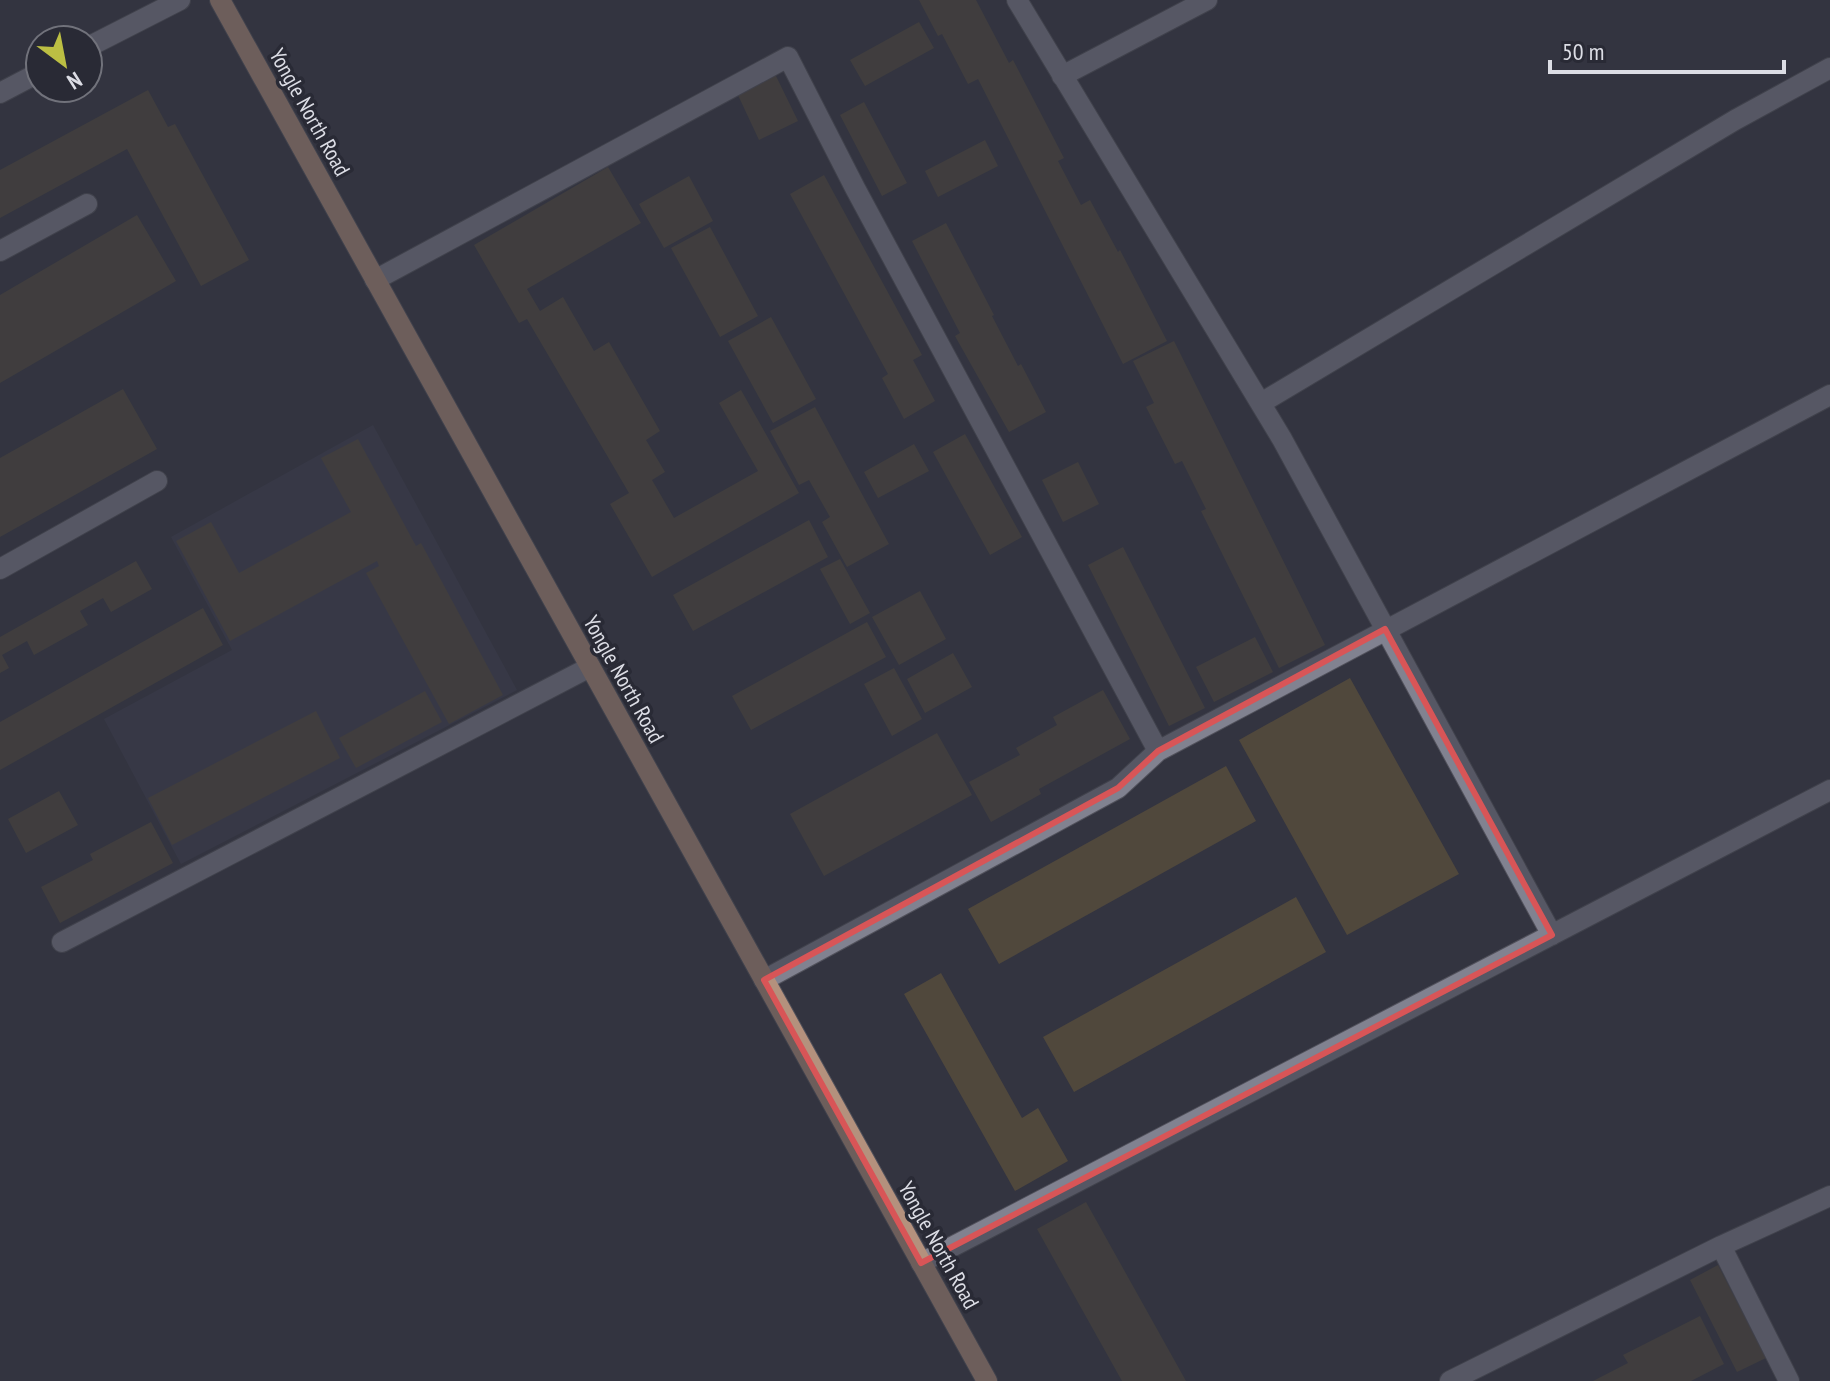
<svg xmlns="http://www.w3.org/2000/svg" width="1830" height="1381" viewBox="0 0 1830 1381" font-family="'PT Sans Narrow',sans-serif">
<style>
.built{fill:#3d3d4f}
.building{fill:#50483c}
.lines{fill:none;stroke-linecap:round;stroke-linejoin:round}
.minor-casing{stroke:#51515b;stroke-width:22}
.major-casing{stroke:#51515b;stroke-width:22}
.minor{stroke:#818290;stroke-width:20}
.major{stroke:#b4917d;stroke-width:20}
.marked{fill:none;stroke:#d85557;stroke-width:6;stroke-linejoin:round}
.labels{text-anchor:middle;stroke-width:7;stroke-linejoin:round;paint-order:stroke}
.street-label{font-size:22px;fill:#dcdde5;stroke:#292a35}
</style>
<rect width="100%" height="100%" fill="#333440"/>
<path class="built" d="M373,425L517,690L181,864L104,719L232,650L171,537Z"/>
<path class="building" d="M919,0H976L1009,63L1013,60L1064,158L1058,161L1081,205L1090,200L1118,252L1120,250L1167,341L1123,364L978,79L968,84L942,34L938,36Z
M919,22L934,48L865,86L850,60Z
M775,74L798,121L759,140L737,93Z
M148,90L168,127L175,124L249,260L201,286L127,149L0,218V170Z
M864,102L907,183L882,196L840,115Z
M985,140L998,166L938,197L925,171Z
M608,167L641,223L527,289L540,311L563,297L594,351L609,342L660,431L646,440L665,472L652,480L674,518L758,471L719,403L741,390L799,493L652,577L610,504L629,493L527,319L519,323L474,245Z
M824,175L922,355L913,360L935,401L904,419L882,378L888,374L790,194Z
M689,176L713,221L664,248L639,204Z
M137,215L176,281L0,383V295Z
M946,223L994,315L992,316L1018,366L1021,364L1046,412L1009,432L955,336L960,333L912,241Z
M710,227L758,316L720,337L671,248Z
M771,317L816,399L773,423L728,341Z
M1174,341L1325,645L1279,668L1201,511L1206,509L1182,461L1175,464L1146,407L1154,403L1133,361Z
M123,389L157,449L0,537V458Z
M815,407L889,544L847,567L822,522L830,517L809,480L799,485L770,431Z
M965,434L1022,537L990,555L933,452Z
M358,439L416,546L421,543L503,695L449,724L366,573L379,566L377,561L230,641L176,541L211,522L239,573L351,512L321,458Z
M914,444L929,471L878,498L864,472Z
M1078,462L1099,504L1063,522L1042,480Z
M809,520L828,557L693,631L673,595Z
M1123,547L1205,708L1169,726L1088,565Z
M840,559L870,613L850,624L820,569Z
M136,561L152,589L111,612L103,598L80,611L88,625L34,655L27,641L2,655L9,668L0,673V637Z
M920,591L946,639L899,665L872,617Z
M203,608L223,645L0,770V722Z
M867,622L886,657L751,730L732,696Z
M1255,637L1273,672L1214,702L1196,667Z
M953,653L972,687L925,713L907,679Z
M894,668L922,719L892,736L864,684Z
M1350,678L1459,874L1347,935L1239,740Z
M1103,690L1130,739L1039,789L1041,794L991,822L969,782L1020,755L1016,748L1057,725L1053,717Z
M425,691L442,722L356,768L339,738Z
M316,711L340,758L172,845L148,798Z
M937,733L972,795L824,876L790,814Z
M1226,766L1256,821L999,964L968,909Z
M59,791L78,825L26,853L8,819Z
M151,822L173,863L60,923L41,887L93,860L90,854Z
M1296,897L1326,952L1074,1092L1043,1037Z
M941,973L1022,1118L1038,1108L1068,1161L1015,1191L904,994Z
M1086,1202L1186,1381H1122L1037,1229Z
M1718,1265L1766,1358L1737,1372L1690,1280Z
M1700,1316L1724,1364L1691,1381H1593L1628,1363L1623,1355Z"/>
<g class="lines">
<g class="minor-casing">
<path id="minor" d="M1017,0L1282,439L1552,935
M88,47L180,0
M1062,76L1207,0
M0,93L40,72
M0,251L87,204
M375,280L788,57L855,188L1158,751
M1261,403L1735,120L1830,68
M0,569L157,481
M62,942L590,667
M764,980L1118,788L1158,751L1830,395
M1721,1246L1789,1381
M921,1263L1830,790
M1450,1381L1721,1246L1830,1196"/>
</g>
<g class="major-casing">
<path id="major" d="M220,0L987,1381"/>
</g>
<use href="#minor" class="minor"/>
<use href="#major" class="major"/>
</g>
<path d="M0 0H1830V1381H0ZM1385,629L1552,935L921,1263L764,980L1118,788L1158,751Z" fill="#333440" fill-opacity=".55" fill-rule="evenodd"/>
<path class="marked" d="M1385,629L1552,935L921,1263L764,980L1118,788L1158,751Z"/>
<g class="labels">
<g class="street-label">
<text transform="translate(310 112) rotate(61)" y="8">Yongle North Road</text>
<text transform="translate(624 679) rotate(61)" y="8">Yongle North Road</text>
<text transform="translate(939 1245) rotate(61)" y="8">Yongle North Road</text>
</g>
</g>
<g transform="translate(64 64) rotate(148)"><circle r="38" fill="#292a35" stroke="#71727b" stroke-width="2"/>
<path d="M0-6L14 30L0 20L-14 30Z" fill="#bcbf43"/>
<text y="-12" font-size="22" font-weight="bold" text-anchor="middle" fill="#dcdde5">N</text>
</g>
<path d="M1550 60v12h234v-12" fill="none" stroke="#dcdde5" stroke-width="4"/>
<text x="1562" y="60" font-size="24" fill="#dcdde5" stroke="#292a35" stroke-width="6" paint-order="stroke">50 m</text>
</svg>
